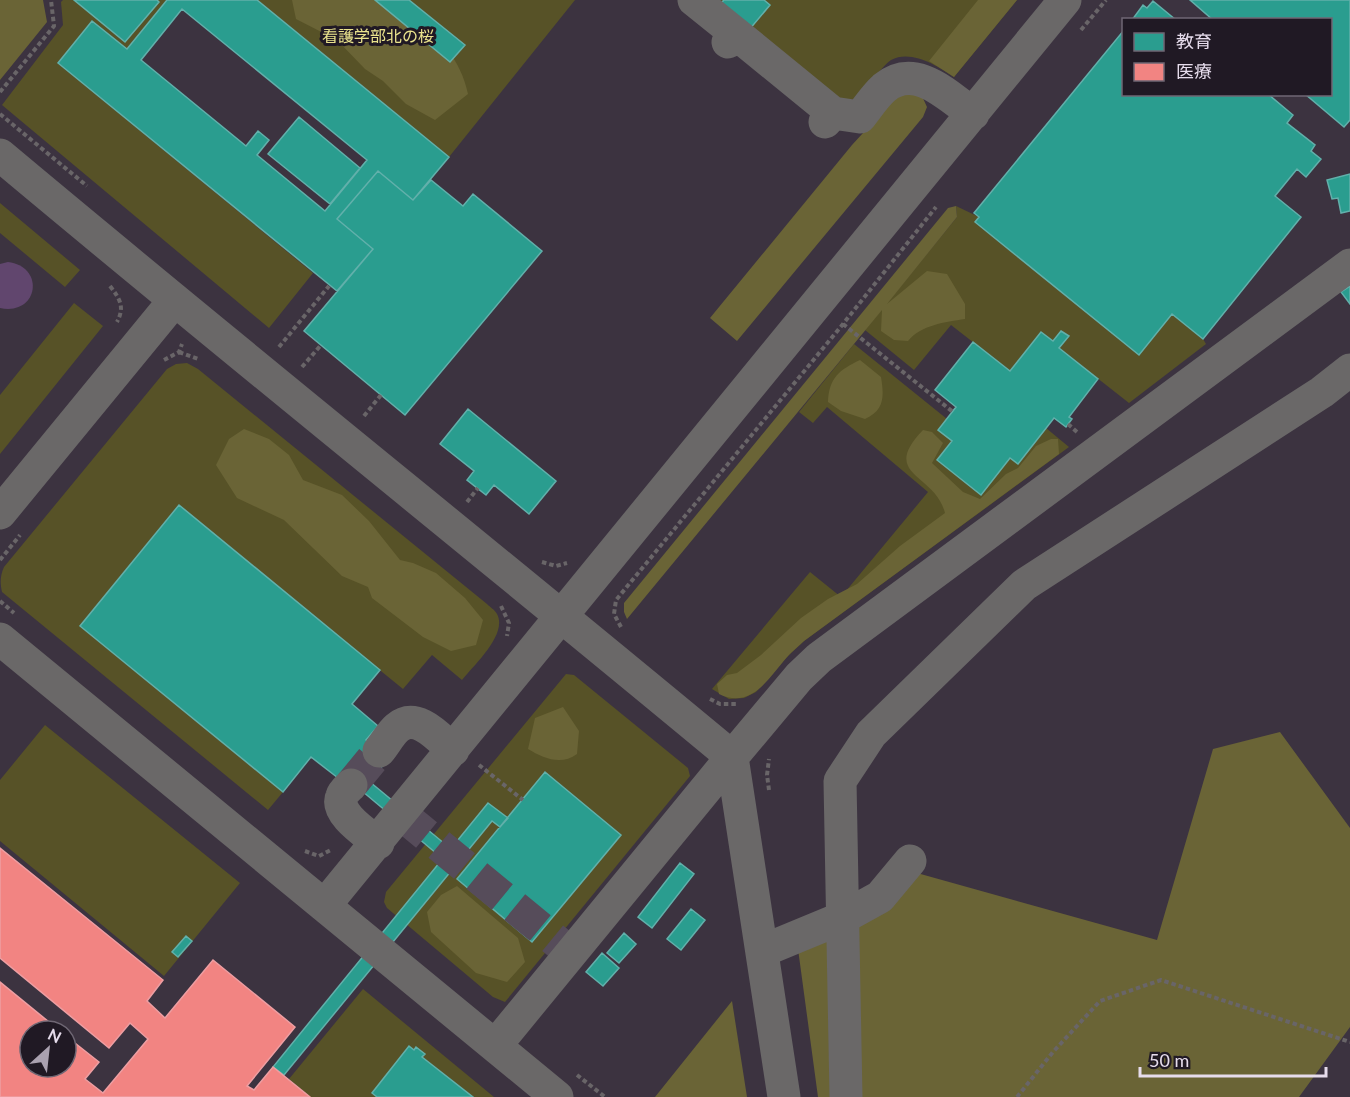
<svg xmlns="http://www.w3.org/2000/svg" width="1350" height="1097" viewBox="0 0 1350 1097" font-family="Lato,'Noto Sans JP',sans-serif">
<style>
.green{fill:#575227}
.forest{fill:#6a6436}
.water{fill:#61466e}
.schools{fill:#2a9d8f;stroke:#62b0ab;stroke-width:1.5;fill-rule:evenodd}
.health{fill:#f28482;stroke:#ee9ea2;stroke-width:1.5}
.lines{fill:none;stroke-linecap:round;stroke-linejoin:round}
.minor-tunnel{stroke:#564c5a;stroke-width:33;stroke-dasharray:33 16;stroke-linecap:butt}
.path{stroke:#696568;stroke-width:4;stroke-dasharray:4.5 3;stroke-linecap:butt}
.minor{stroke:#6a6868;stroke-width:33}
.labels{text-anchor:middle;stroke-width:6;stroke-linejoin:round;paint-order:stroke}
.park-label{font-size:16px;fill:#eae38d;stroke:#201924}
</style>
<rect width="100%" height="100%" fill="#3c3340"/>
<path class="green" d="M63,0H167L127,49L92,21L58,63L313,273L269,328L2,105L63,25L61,2Z
M257,0H575L449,157Z
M713,0H1017L954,77C938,66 911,49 891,60C883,65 865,90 855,99L839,101Z
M0,203L80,270L65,287L0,233Z
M956,206L979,217L975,222L1138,354L1172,314L1203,339L1206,344L1129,403L1059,348L1069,336L1062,331L1053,341L1010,371L951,325L914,370L865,330L957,217Z
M74,303L103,326L0,454V395Z
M854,344L947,419L939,430L952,441L937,460L981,495L1010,458L1019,463L1046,428L1069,447L804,641L789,655L756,692L744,698L729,699L712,689L810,572L841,597L928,492L827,407L813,423L799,412Z
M187,363L198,369L487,604C490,607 495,610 497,614C508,634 474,665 462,680L432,655L403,689L178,506L80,626L283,792L268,810L2,592C0,583 0,576 4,567L167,369L176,364Z
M566,674L574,675L688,768L690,776L505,1002L493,997L387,908L384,902L386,892Z
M45,725L240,883L164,976L0,841V780Z
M363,989L494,1097H310L289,1079Z"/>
<path class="forest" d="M0,0H43L47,22L0,80Z
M292,0H378L398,7L422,44L447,49C458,64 464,76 468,94L435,120L406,104L383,81L365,69L337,40L296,19Z
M978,0H1017L954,77L929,61Z
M908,90L921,94L927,107L923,117L737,341L710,318L852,145L895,98Z
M956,206L957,217L887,304L927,271L947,274L965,304V319C945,322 921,325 908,341L894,340L881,331L882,310L627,619L624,612V603L948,208Z
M860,360L881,377C884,396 885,410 865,419L841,411L828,402C829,378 839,370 860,360Z
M244,429L269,439L289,455L303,480L342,495L369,521L400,560L413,563L436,573L465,598L483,620L476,645L451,651L423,637L372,598L368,587L342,576L284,520L237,498L216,465L229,439Z
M923,430L932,432L943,443L932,463L963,492L980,499L1006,474L1018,468L1036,446L1051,439H1058L1059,454L804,641C799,646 792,651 787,657C769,678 751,710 719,694L717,684L727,675L737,673L761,655L801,618L828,599L857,584L900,546L945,513C935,473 879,476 923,430Z
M563,707L579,731L577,754C561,766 543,758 528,749L535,718Z
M1280,732L1350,828V1027L1299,1097H818L796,934L917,873L1157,940L1213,749Z
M457,886L518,938L525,962L507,982L476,973L431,932L427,912L441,895Z
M732,1001L747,1097H655Z"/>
<path class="water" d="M8,262C46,267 38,316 0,308V264Z"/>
<path class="schools" d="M74,0H157L159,2L125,42Z
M167,0H257L449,157L413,200L378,171L337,219L373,249L337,291L58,63L92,21L127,49ZM182,9L367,160L325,211L257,155L269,140L258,131L246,146L141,60Z
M375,0H409L465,45L450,62Z
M724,0H764L770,5L749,30L719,5Z
M1190,0H1350V120L1344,127L1305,94H1330V20H1213Z
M1153,1L1176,20H1132L1143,5L1147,8Z
M1124,30V94H1268L1293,115L1287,123L1315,145L1311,151L1321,159L1306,177L1297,169L1275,196L1301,217L1203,339L1172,314L1139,355L975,222L979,217L974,213Z
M299,117L360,168L330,204L268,154Z
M378,171L413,200L431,180L463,206L473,194L542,251L405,415L304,331L373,249L337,219Z
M1350,174V211L1341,213L1338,198L1332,199L1327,180Z
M1350,286V304L1341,292Z
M1061,331L1069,336L1059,348L1098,379L1069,417L1072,419L1066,427L1054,418L1018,464L1010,458L981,495L937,460L952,441L938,430L956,407L935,390L973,342L1010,371L1041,332L1053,341Z
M468,409L556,481L529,514L494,485L486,495L467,480L474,471L440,444Z
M179,505L380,670L352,704L378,726L366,740L389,758L360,793L338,778L311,757L283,792L80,626Z
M545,772L621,835L532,942L457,879Z
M370,782L451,849L443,859L362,791Z
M488,803L508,818L500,827L492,821L284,1075L273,1067Z
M680,863L694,874L652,928L638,917Z
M691,909L705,920L681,950L667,939Z
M624,933L636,944L619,963L607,953Z
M186,936L192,941L178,957L172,952Z
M602,953L619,968L603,986L586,972Z
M409,1046L414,1050L416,1047L425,1054L422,1057L473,1097H377L372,1093Z"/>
<path class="health" d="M0,848L163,980L147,1001L165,1018L213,960L295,1027L247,1086L254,1090L273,1067L310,1097H0V982L60,1031H30V1067H66V1036L99,1062L85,1079L103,1093L148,1039L130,1023L109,1048L0,958Z"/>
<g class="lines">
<path class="minor-tunnel" d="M351,785L379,751
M401,814L572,954"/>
<path class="path" d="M1081,30L1106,0
M0,92L54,26L51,0
M0,114L87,186
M110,286C120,299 125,307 117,322
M843,324L953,412
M279,347L329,286
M179,352L198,359
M164,360L179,352L182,344
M302,367L321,345
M364,416L381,395
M1068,424L1077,432
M467,502L478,488
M0,560L20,535
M542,562L556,566L567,563
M0,601L14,613
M501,606L509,623L507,636
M621,627L614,614L616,600L843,324L936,207
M710,699L720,704H738
M479,765L523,800
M769,790L767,775L769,759
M305,851L319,856L331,850
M577,1075L605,1097
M1017,1097L1053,1052L1100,1001L1161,980L1350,1042"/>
<path class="minor" d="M694,0L735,33
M728,42L735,33L833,113
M825,122L833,113L860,117C868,107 875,96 884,88C915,62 947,95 973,114
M0,155C242,358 489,555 732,757L784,1097
M0,513L174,301
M0,639L557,1097
M379,751C385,744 390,734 397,728C417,711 439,738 453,750
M351,785C348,788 343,792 342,796C334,813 366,833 378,843
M325,905L1065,0
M762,951L842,918L880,897L910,861
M495,1046L732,757L799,677L819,658L1350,265
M846,1097L840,781L871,734L1024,585L1322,392L1350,370"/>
</g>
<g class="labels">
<g class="park-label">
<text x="378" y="42">看護学部北の桜</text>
</g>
</g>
<rect x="1122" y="18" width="210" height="78" fill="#201924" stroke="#6f6774" stroke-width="1.5"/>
<rect x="1134" y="33" width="30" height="18" fill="#2a9d8f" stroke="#6f6774" stroke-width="1.5"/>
<text x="1176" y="48" font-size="18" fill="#e6dcec">教育</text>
<rect x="1134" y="63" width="30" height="18" fill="#f28482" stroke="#6f6774" stroke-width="1.5"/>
<text x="1176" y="78" font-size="18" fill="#e6dcec">医療</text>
<g transform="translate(48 1049) rotate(27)"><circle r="28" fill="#201924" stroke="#6f6774" stroke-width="1.5"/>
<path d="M0-4.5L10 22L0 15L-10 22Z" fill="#aaa1b0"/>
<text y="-9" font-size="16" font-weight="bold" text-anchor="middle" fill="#e6dcec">N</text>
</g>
<path d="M1140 1067v9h186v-9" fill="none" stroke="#e6dcec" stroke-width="3"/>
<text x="1149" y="1067" font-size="18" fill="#e6dcec" stroke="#201924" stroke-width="4.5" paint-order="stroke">50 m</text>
</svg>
